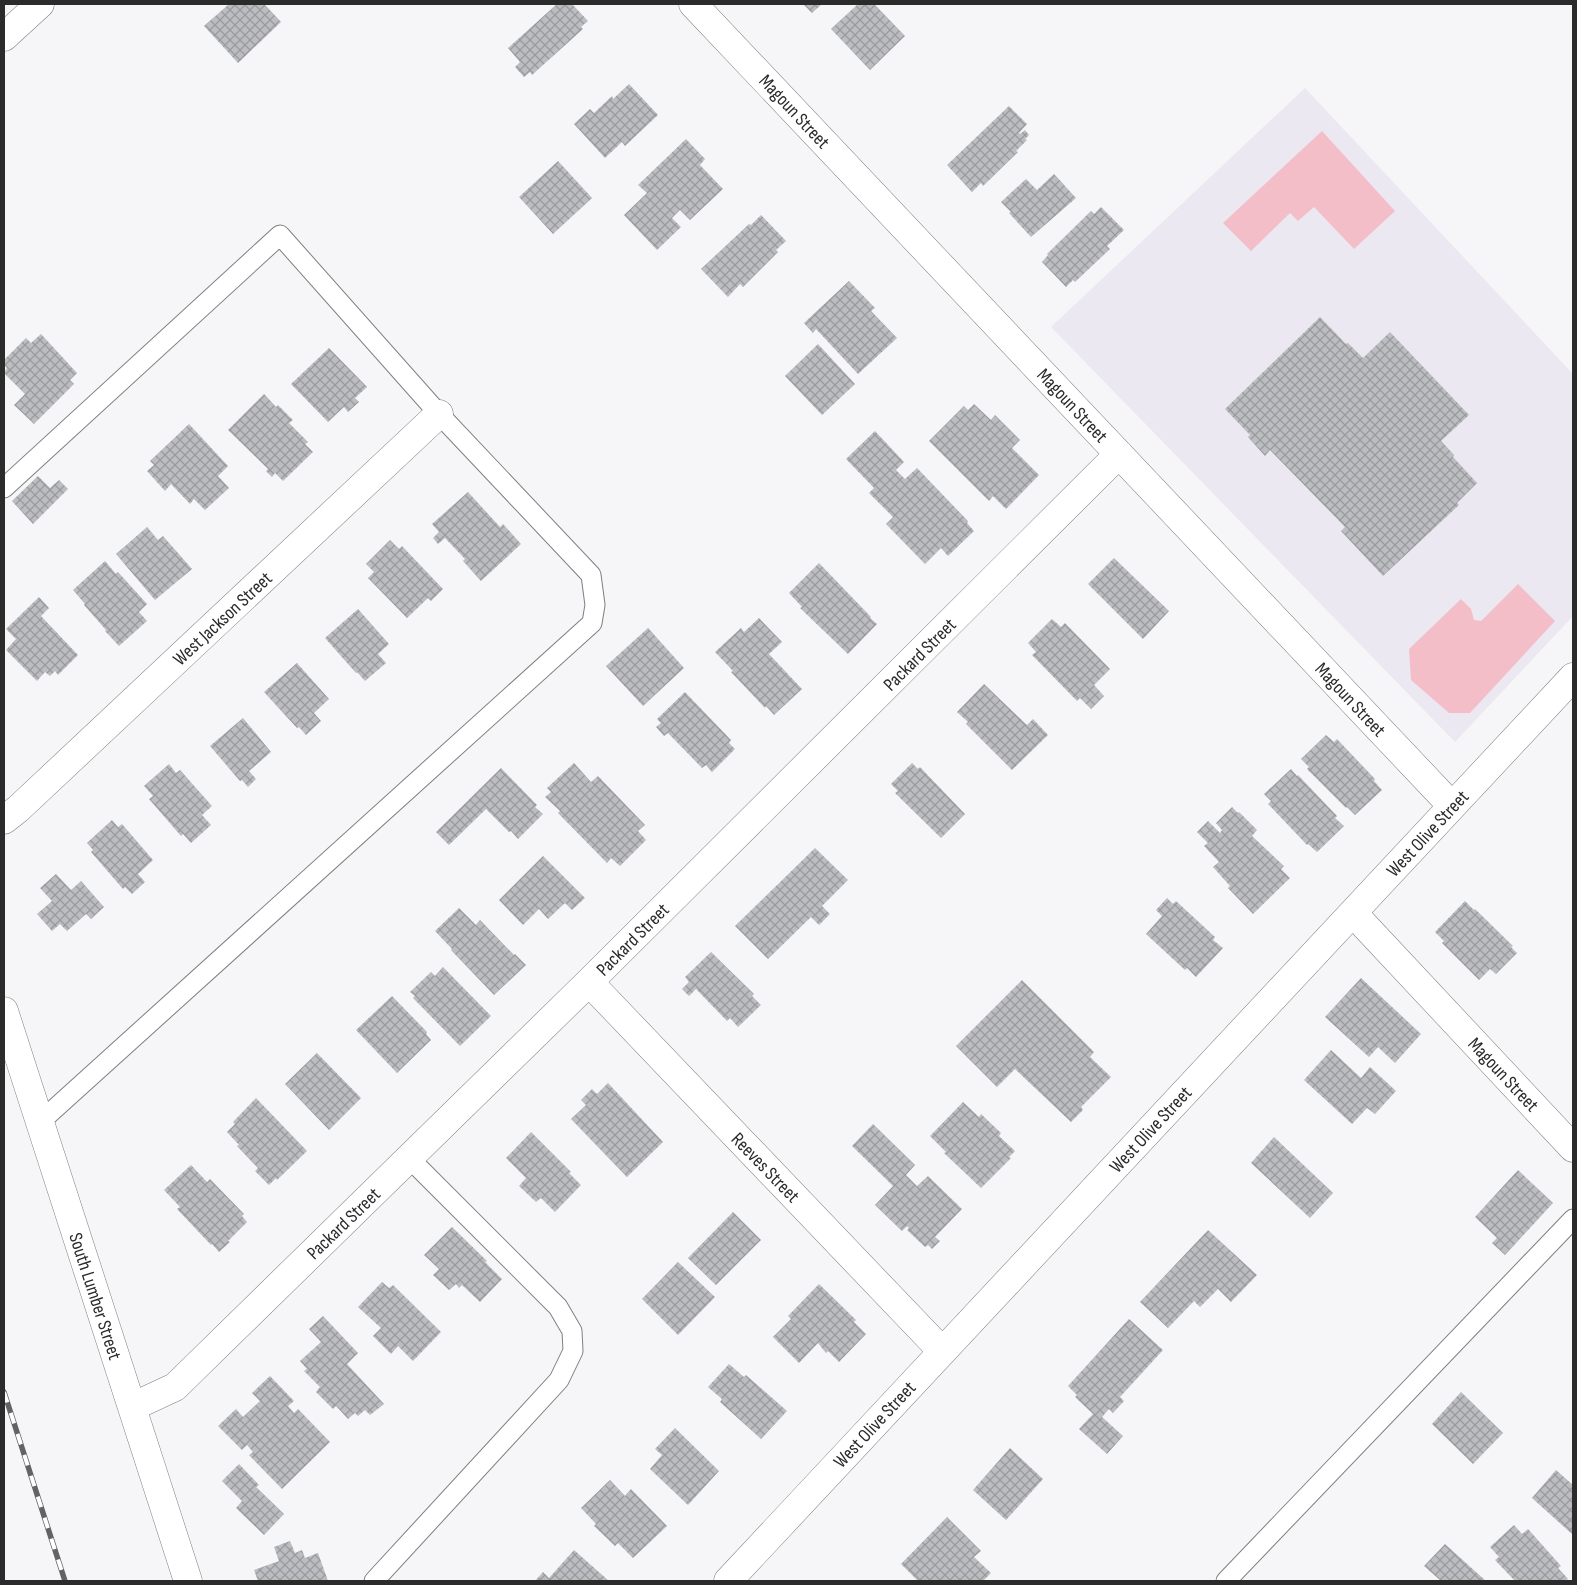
<svg xmlns="http://www.w3.org/2000/svg" width="1577" height="1585" viewBox="0 0 1577 1585" font-family="'Sofia Sans Condensed',sans-serif">
<style>
.built{fill:#ebe8f2}
.park{fill:#f4bec9}
.building{fill:url(#building-cross-hatch)}
.lines{fill:none;stroke-linecap:round;stroke-linejoin:round}
.lane-casing{stroke:#807f81;stroke-width:21}
.street-casing{stroke:#807f81;stroke-width:29}
.lane{stroke:#fff;stroke-width:19}
.street{stroke:#fff;stroke-width:28}
.rail-casing{stroke:#636264;stroke-width:5.5}
.rail{stroke:#fff;stroke-width:4;stroke-dasharray:11;stroke-linecap:butt}
.labels{text-anchor:middle;stroke-width:4;stroke-linejoin:round;paint-order:stroke}
.street-label{font-size:19px;fill:#2c2b2c;stroke:#fff}
</style>
<defs>
<pattern id="building-cross-hatch" width="8" height="8" patternUnits="userSpaceOnUse" patternTransform="scale(1.25)"><rect width="8" height="8" fill="#bcbdc0"/><path d="M0 0l8 8M0 8l8-8" fill="none" stroke="#999a9c"/></pattern>
</defs>
<rect width="100%" height="100%" fill="#f6f5f8"/>
<path class="built" d="M1305,88L1573,374V616L1455,742L1051,327Z"/>
<path class="park" d="M1322,131L1395,211L1354,249L1314,207L1298,221L1290,213L1251,251L1223,223Z
M1518,584L1555,621L1470,713H1449L1411,680L1409,649L1461,599L1471,609L1474,620L1481,621Z"/>
<path class="building" d="M229,4H264L281,22L238,63L204,26Z
M557,4H572L588,21L581,27L583,29L532,75L530,72L524,77L515,67L520,62L508,48Z
M803,4H822L812,13Z
M858,4H874L905,36L870,70L831,29Z
M629,84L658,115L625,146L622,142L605,158L574,124L590,109L594,113L612,96L613,99Z
M1009,106L1027,124L1019,133L1020,134L1025,130L1029,135L1025,139L1027,140L1016,151L1018,152L983,186L981,183L972,192L947,165Z
M686,139L705,159L700,165L723,189L690,220L680,210L672,218L681,227L657,250L624,215L647,193L638,185Z
M558,161L592,198L553,234L519,197Z
M1054,174L1076,198L1031,237L1009,213L1011,212L1001,202L1026,179L1037,190Z
M1101,207L1124,230L1107,246L1110,249L1075,282L1073,280L1066,287L1042,262L1048,255L1047,254L1091,211L1094,214Z
M761,215L786,241L776,250L778,252L743,287L740,284L728,297L701,269L749,224L751,225Z
M849,281L875,308L871,311L897,338L858,374L816,329L813,333L804,323Z
M1320,317L1346,344L1348,343L1363,358L1390,332L1469,415L1441,441L1454,455L1453,457L1477,483L1457,503L1459,505L1383,576L1341,531L1345,527L1270,450L1265,456L1248,437L1250,435L1225,409Z
M41,334L77,373L70,380L74,384L34,424L14,405L25,394L4,373L7,368L4,365V360L26,338L31,343Z
M818,344L855,384L822,415L785,376Z
M329,348L367,387L355,398L359,402L348,412L344,407L328,422L291,384Z
M264,394L276,407L278,405L293,420L289,423L308,442L305,444L313,452L283,481L275,473L272,477L266,471L268,469L228,430Z
M974,404L991,420L995,415L1020,440L1012,448L1039,475L1006,509L993,496L989,501L929,441L964,406L968,410Z
M189,424L228,466L218,476L229,488L205,510L194,499L190,504L171,484L165,491L147,471L154,465L150,461Z
M875,431L904,462L896,470L905,479L917,468L968,521L967,523L974,531L948,556L941,548L925,564L886,524L893,517L869,493L874,488L846,459Z
M38,476L50,488L59,480L68,489L33,524L12,501Z
M468,492L500,527L503,524L521,544L481,581L463,561L465,559L445,538L438,544L433,538L439,532L432,524Z
M147,527L158,540L163,536L192,569L155,600L116,554Z
M390,540L399,549L402,546L443,589L431,601L428,598L407,618L368,578L374,572L366,564Z
M1114,558L1169,611L1143,639L1088,584Z
M105,561L116,574L118,572L147,604L139,612L147,621L119,646L105,631L106,630L84,605L85,604L73,590Z
M819,563L871,617L870,618L877,624L848,654L800,608L802,607L789,593Z
M39,597L49,608L41,616L78,655L58,675L55,671L50,676L45,672L37,681L6,650L16,639L6,629Z
M358,609L389,644L378,654L386,663L365,681L357,672L356,673L325,638Z
M759,618L782,642L769,654L802,689L774,715L766,706L765,708L731,672L733,671L715,652L741,628L744,632Z
M1052,619L1061,627L1065,623L1110,669L1094,685L1104,696L1091,709L1080,698L1077,701L1032,655L1036,652L1028,643Z
M648,628L684,668L643,706L606,666Z
M297,663L329,699L314,713L321,721L306,735L299,727L297,728L264,692Z
M984,684L1027,725L1033,719L1048,735L1012,770L966,724L968,722L957,712Z
M685,692L731,740L729,743L735,749L712,772L706,765L702,768L668,733L664,736L656,727L661,723L657,719Z
M243,718L271,752L249,771L256,779L248,787L242,780L240,781L210,746Z
M1326,735L1334,742L1337,739L1375,779L1374,781L1382,790L1355,815L1347,807L1346,808L1307,769L1309,767L1301,759Z
M574,763L591,782L598,776L645,825L638,831L646,840L620,866L611,858L607,863L558,813L560,811L545,797L551,792L547,788Z
M912,763L918,769L920,767L965,814L941,838L895,793L898,791L891,784Z
M169,764L176,773L180,770L212,806L202,815L211,825L191,843L183,834L181,836L149,799L153,796L144,786Z
M501,768L537,805L535,807L543,814L518,839L511,831L509,832L486,809L449,845L436,832Z
M1291,769L1297,776L1298,775L1337,816L1335,818L1344,826L1317,852L1308,844L1307,845L1268,804L1271,801L1264,794Z
M1232,807L1238,813L1239,812L1257,830L1252,836L1284,866L1281,869L1290,878L1253,914L1228,888L1230,886L1213,867L1219,862L1204,846L1208,843L1197,832L1208,821L1220,833L1222,830L1216,823Z
M112,820L118,827L122,824L153,860L138,874L145,882L132,894L125,887L123,889L91,852L93,850L87,843Z
M815,848L848,880L822,906L830,914L819,925L811,917L768,959L735,926Z
M543,856L585,898L572,910L565,903L548,919L539,909L523,925L499,900Z
M56,874L71,890L81,881L104,907L91,919L86,914L67,931L60,924L52,931L37,914L52,901L40,888Z
M1167,898L1173,904L1176,901L1215,937L1213,940L1223,948L1196,977L1187,968L1185,970L1146,934L1162,916L1156,910Z
M1465,901L1474,910L1475,909L1513,946L1511,947L1517,953L1496,974L1490,969L1479,980L1442,943L1444,941L1435,932Z
M459,908L476,925L480,920L514,955L515,954L526,965L494,995L451,950L452,949L435,931Z
M711,952L754,994L752,996L761,1005L738,1027L730,1018L727,1021L696,989L689,996L682,989L689,982L685,977Z
M443,967L491,1016L460,1046L413,998L415,996L410,992L431,972L435,976Z
M1361,978L1421,1034L1395,1063L1378,1047L1369,1057L1325,1017Z
M1022,980L1094,1052L1090,1057L1111,1077L1081,1107L1083,1110L1071,1122L1015,1069L997,1087L956,1046Z
M392,996L427,1032L426,1034L431,1040L397,1073L356,1030Z
M1331,1050L1361,1078L1370,1067L1396,1091L1375,1114L1367,1108L1352,1124L1304,1080Z
M317,1053L361,1098L329,1130L285,1084Z
M608,1083L663,1142L627,1177L571,1119L586,1105L581,1100L592,1089L597,1094Z
M256,1098L307,1151L277,1180L276,1178L269,1185L255,1171L258,1168L237,1146L239,1145L227,1132L235,1124L233,1122Z
M963,1102L979,1117L981,1114L1001,1133L999,1136L1015,1151L1009,1157L1011,1158L981,1188L944,1153L946,1152L930,1136Z
M873,1124L915,1165L906,1175L917,1186L928,1176L962,1209L935,1237L940,1241L932,1249L928,1245L925,1247L907,1230L909,1228L907,1226L902,1231L875,1205L893,1186L852,1146Z
M531,1132L571,1172L569,1173L581,1185L555,1212L541,1198L536,1202L519,1186L526,1178L506,1158Z
M1274,1137L1333,1193L1310,1218L1251,1163Z
M191,1165L207,1182L210,1179L244,1214L242,1216L247,1222L228,1241L230,1242L219,1252L212,1244L211,1245L177,1209L180,1207L164,1190Z
M1518,1170L1553,1203L1505,1255L1492,1243L1497,1238L1475,1217Z
M733,1212L761,1240L716,1285L688,1258Z
M452,1227L487,1261L485,1262L502,1279L480,1302L462,1285L459,1288L456,1284L449,1290L433,1275L439,1269L424,1255Z
M1208,1230L1257,1275L1231,1302L1218,1289L1200,1307L1194,1301L1168,1328L1140,1302Z
M678,1262L715,1297L678,1335L642,1299Z
M382,1282L389,1288L393,1285L441,1332L413,1361L398,1346L391,1354L373,1336L381,1328L358,1307Z
M819,1284L856,1320L854,1322L866,1334L839,1362L828,1351L826,1353L818,1343L799,1363L773,1337L791,1319L788,1316Z
M323,1316L358,1353L347,1364L384,1404L370,1415L365,1410L358,1416L355,1413L348,1419L336,1406L333,1409L316,1392L320,1387L304,1371L307,1369L300,1361L321,1342L309,1329Z
M1129,1319L1163,1350L1120,1397L1124,1401L1113,1413L1109,1409L1102,1417L1123,1436L1107,1454L1079,1429L1093,1414L1075,1397L1077,1395L1068,1386Z
M729,1364L744,1377L746,1375L787,1411L761,1439L720,1402L722,1399L708,1387Z
M270,1376L294,1401L288,1406L294,1413L298,1409L330,1442L282,1489L249,1455L253,1452L247,1445L242,1450L218,1426L236,1409L243,1417L260,1401L252,1393Z
M1461,1392L1503,1433L1473,1464L1432,1424Z
M675,1428L719,1471L688,1505L650,1469L662,1455L655,1449Z
M1010,1448L1043,1479L1006,1520L973,1490Z
M239,1464L259,1485L256,1487L284,1514L264,1535L236,1508L242,1501L222,1481Z
M1556,1470L1573,1485V1535L1532,1498Z
M610,1480L625,1496L631,1489L667,1526L633,1558L618,1543L615,1546L594,1526L596,1524L581,1508Z
M947,1517L981,1551L974,1557L991,1573L983,1581H956L955,1580L953,1581H918L901,1564Z
M1514,1525L1522,1534L1528,1529L1561,1566L1558,1568L1568,1579L1565,1581H1515L1495,1560L1499,1557L1490,1547Z
M290,1541L295,1553L302,1550L305,1558L318,1553L328,1581H258L254,1570L279,1561L274,1547Z
M1445,1544L1486,1581H1441L1424,1566Z
M574,1550L609,1581H535L543,1572L549,1578Z"/>
<g class="lines">
<g class="lane-casing">
<path id="lane" d="M4,488L280,235L439,414L591,575L595,605L592,623L40,1122
M374,1581L559,1380L573,1351L572,1331L558,1307L409,1158
M1226,1581L1573,1219"/>
</g>
<g class="street-casing">
<path id="street" d="M693,4L1452,806
M4,37L40,4
M4,820L18,809L439,414
M1353,913L1573,1148
M589,982L942,1351
M4,1011L188,1581
M132,1407L175,1387L589,982L1119,454
M728,1581L1573,677"/>
</g>
<use href="#lane" class="lane"/>
<use href="#street" class="street"/>
<g class="rail-casing">
<path id="rail" d="M4,1392L65,1581"/>
</g>
<use href="#rail" class="rail"/>
</g>
<g class="labels">
<g class="street-label">
<text transform="translate(795 111) rotate(47)" y="7">Magoun Street</text>
<text transform="translate(1073 405) rotate(47)" y="7">Magoun Street</text>
<text transform="translate(222 618) rotate(-43)" y="7">West Jackson Street</text>
<text transform="translate(919 654) rotate(-45)" y="7">Packard Street</text>
<text transform="translate(1351 699) rotate(47)" y="7">Magoun Street</text>
<text transform="translate(1427 833) rotate(-47)" y="7">West Olive Street</text>
<text transform="translate(632 939) rotate(-45)" y="7">Packard Street</text>
<text transform="translate(1504 1074) rotate(47)" y="7">Magoun Street</text>
<text transform="translate(1150 1129) rotate(-47)" y="7">West Olive Street</text>
<text transform="translate(766 1167) rotate(46)" y="7">Reeves Street</text>
<text transform="translate(343 1223) rotate(-44)" y="7">Packard Street</text>
<text transform="translate(96 1296) rotate(72)" y="7">South Lumber Street</text>
<text transform="translate(874 1424) rotate(-47)" y="7">West Olive Street</text>
</g>
</g>
<rect width="1577" height="1585" fill="none" stroke="#2c2b2c" stroke-width="10"/>
</svg>
